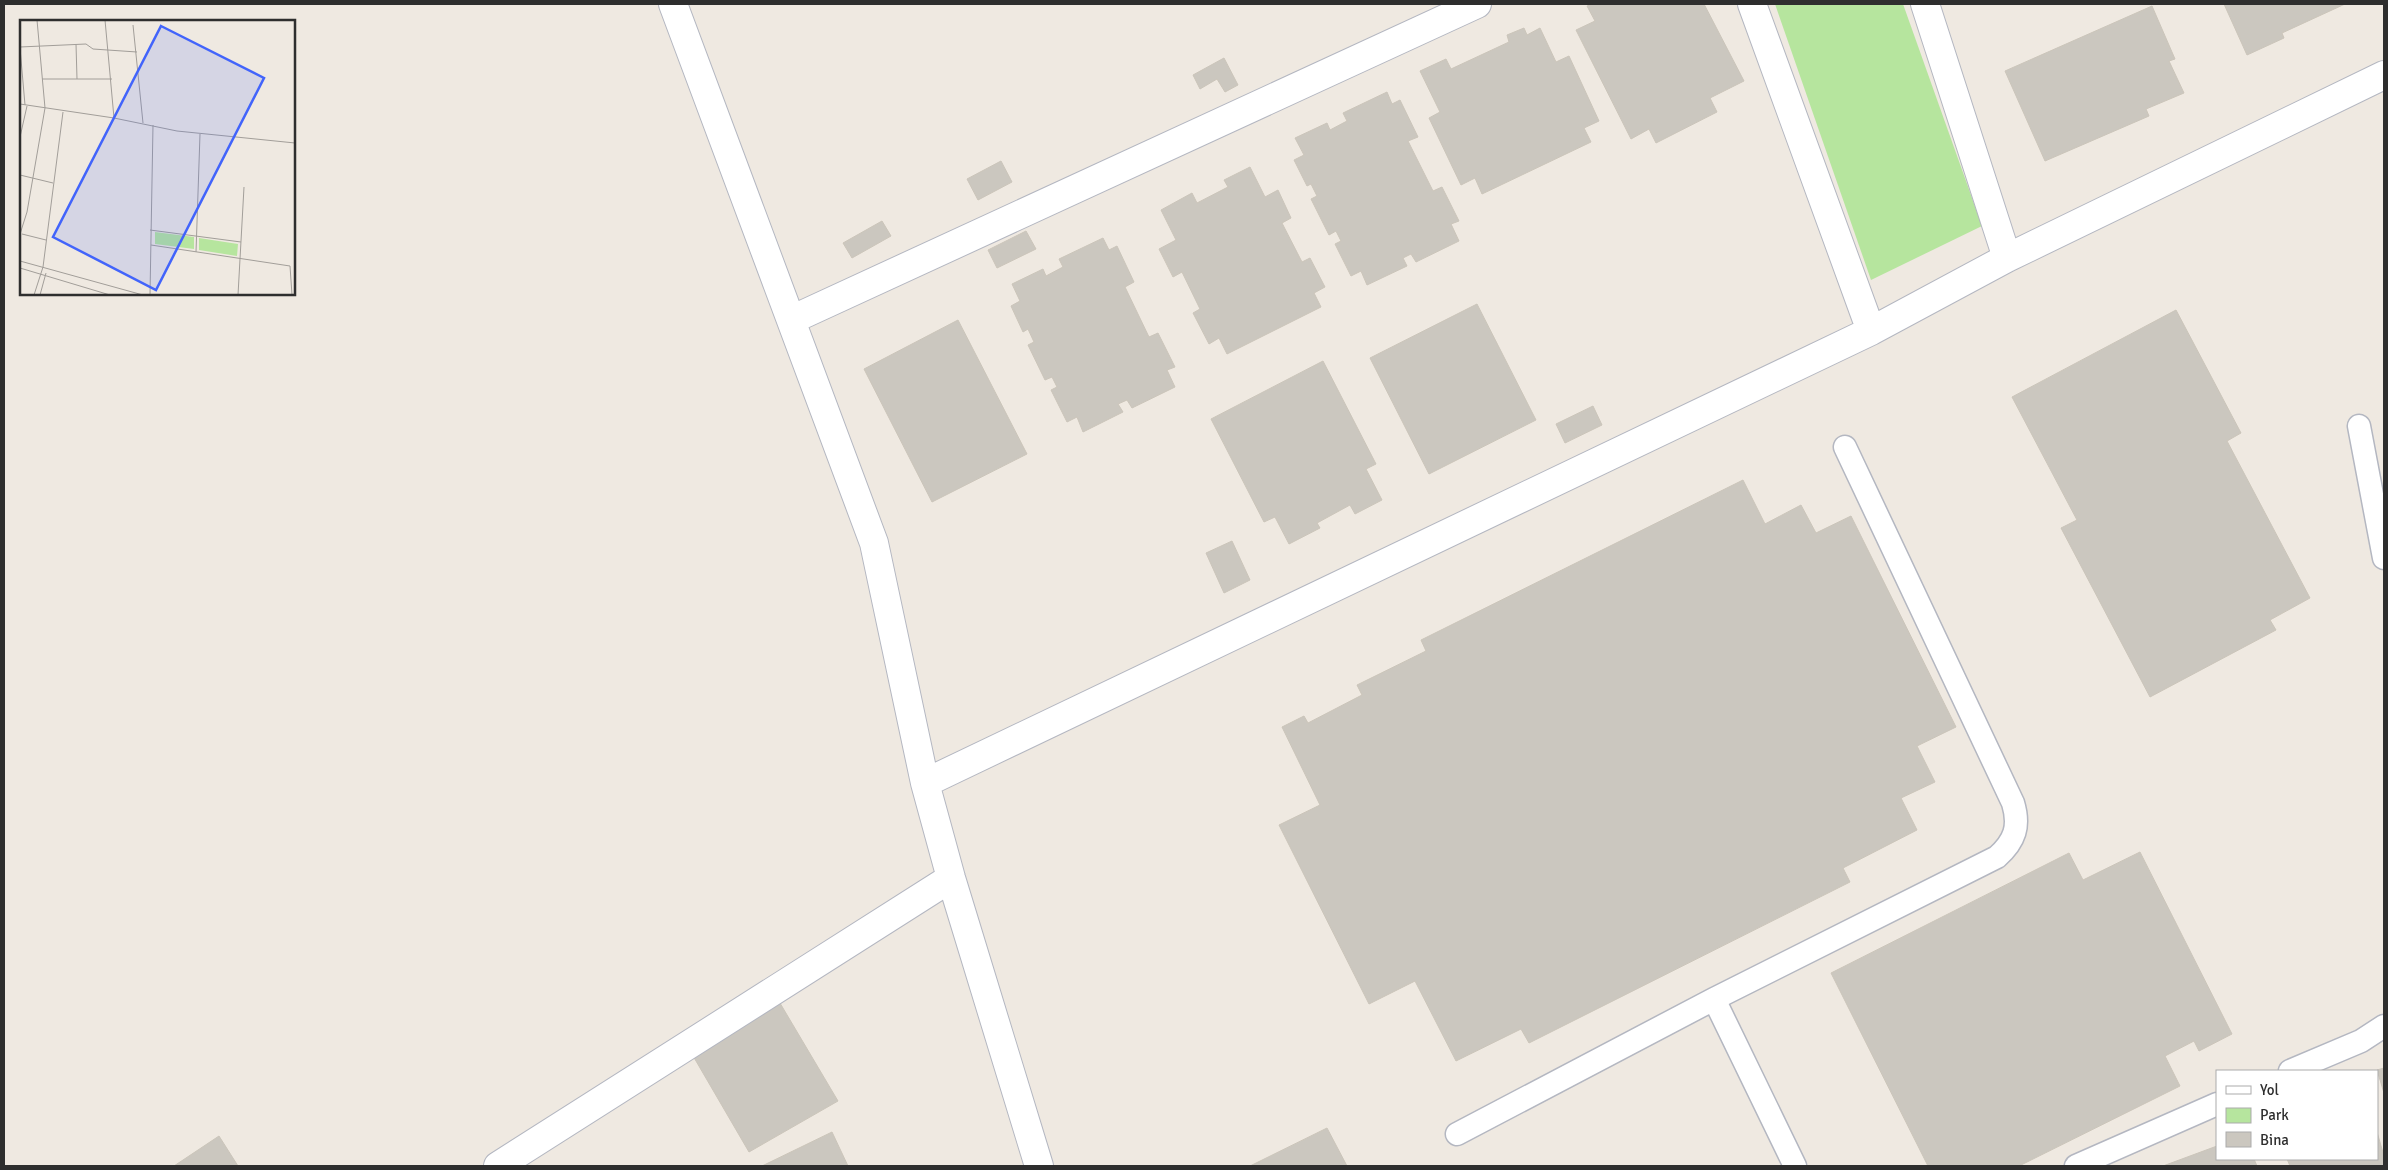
<svg xmlns="http://www.w3.org/2000/svg" width="2388" height="1170" viewBox="0 0 2388 1170" font-family="Signika,sans-serif">
<style>
.green{fill:#b6e59e}
.building{fill:#cbc7bf;stroke:#cbc5ba}
.lines{fill:none;stroke-linecap:round;stroke-linejoin:round}
.service-casing{stroke:#b4b7c1;stroke-width:25}
.minor-casing{stroke:#b4b7c1;stroke-width:30}
.service{stroke:#fff;stroke-width:22}
.minor{stroke:#fff;stroke-width:28}
.inset-road{fill:none;stroke:#a29e99;stroke-width:1}
.view{fill:#4264fb;fill-opacity:0.15;stroke:#4264fb;stroke-width:2.5}
.inset-edge{fill:none;stroke:#2e2e2e;stroke-width:2.5}
</style>
<rect width="100%" height="100%" fill="#efe9e1"/>
<path class="green" d="M1775,4H1903L1982,226L1871,280Z"/>
<path class="building" d="M1593,4H1704L1744,81L1710,98L1717,112L1656,143L1649,129L1631,139L1576,30L1595,21L1587,6Z
M2224,4H2345L2282,33L2284,38L2247,55Z
M2152,6L2175,59L2169,61L2184,93L2146,109L2149,116L2045,161L2005,71Z
M1524,28L1527,35L1540,28L1556,62L1569,56L1599,121L1584,128L1591,142L1482,194L1475,178L1461,185L1429,118L1440,112L1420,71L1446,59L1451,69L1509,42L1507,35Z
M1224,58L1238,85L1225,92L1217,79L1200,89L1193,75Z
M1387,92L1392,104L1400,100L1418,137L1408,141L1433,191L1442,187L1459,221L1451,224L1459,241L1416,262L1411,254L1403,258L1407,266L1367,285L1361,271L1351,276L1335,244L1341,241L1336,231L1329,235L1311,199L1317,196L1311,184L1307,186L1294,160L1304,155L1295,138L1327,123L1330,130L1347,121L1343,113Z
M1001,161L1012,182L978,200L967,179Z
M1250,167L1265,197L1278,190L1291,218L1282,223L1302,262L1310,258L1325,287L1314,293L1321,307L1227,354L1219,338L1209,344L1193,313L1200,309L1182,272L1173,277L1159,249L1176,240L1161,210L1192,193L1197,203L1228,187L1224,180Z
M882,221L891,236L852,258L843,243Z
M1026,231L1036,249L997,268L988,250Z
M1103,238L1109,250L1117,246L1134,282L1125,287L1149,337L1158,333L1175,367L1167,370L1175,387L1132,408L1127,400L1118,404L1123,412L1083,432L1077,417L1067,422L1051,390L1057,387L1052,377L1045,380L1028,345L1034,342L1028,329L1023,332L1011,306L1020,301L1012,284L1043,269L1046,276L1063,267L1059,259Z
M1477,304L1536,420L1429,474L1370,358Z
M2176,310L2241,433L2227,441L2310,598L2270,620L2276,630L2150,697L2061,528L2077,520L2012,397Z
M958,320L1027,454L932,502L864,369Z
M1323,361L1376,464L1366,469L1382,500L1355,514L1350,505L1317,523L1320,528L1289,544L1275,517L1264,522L1211,419Z
M1593,406L1602,425L1565,443L1556,424Z
M1743,480L1765,524L1801,505L1816,533L1851,516L1956,727L1917,746L1935,782L1901,798L1917,830L1843,868L1850,882L1529,1043L1521,1029L1456,1061L1415,981L1369,1004L1279,825L1320,805L1282,727L1304,716L1308,723L1362,695L1357,685L1426,651L1421,640Z
M1232,541L1250,580L1224,593L1206,553Z
M2140,852L2232,1034L2199,1051L2194,1041L2165,1056L2180,1086L2019,1166H1928L1831,973L2069,853L2083,880Z
M777,998L838,1101L749,1152L689,1049Z
M2384,1068V1093L2377,1070Z
M1327,1128L1347,1166H1250Z
M832,1132L848,1166H762Z
M2377,1132L2384,1156V1166H2290L2287,1159H2377Z
M219,1136L238,1166H174Z
M2217,1146V1159H2254L2257,1166H2163Z"/>
<g class="lines">
<g class="service-casing">
<path id="service" d="M2359,426L2384,558
M1714,999L1795,1166
M2290,1071L2361,1041L2384,1026
M1457,1134L1714,999L1997,857C2015,841 2020,826 2013,803L1845,447
M2076,1166L2217,1104"/>
</g>
<g class="minor-casing">
<path id="minor" d="M673,4L874,543L925,783L951,878L1039,1166
M1752,4L1871,331
M1925,4L2007,258
M791,320L1477,4
M925,783L1871,331L2007,258L2384,75
M498,1166L951,878"/>
</g>
<use href="#service" class="service"/>
<use href="#minor" class="minor"/>
</g>
<g transform="translate(20 20)">
<rect width="275" height="275" fill="#efe9e1"/>
<path d="M135,212L174,217V229L135,224ZM179,218L218,224L217,236L179,230Z" fill="#b6e59e"/>
<path class="inset-road" d="M85,0L94,98M113,5L123,103M56,24L57,59M0,27L66,24L73,29L117,32M0,28L5,85M22,59H92M0,84L94,98L157,111L275,123M0,117L7,86M0,155L33,163M130,210L221,222M0,214L7,192L25,88L17,0M2,214L26,220M131,225L270,246L272,275M176,232L180,114M0,241L123,275M0,248L90,275M14,275L23,247L43,92M20,275L26,253M130,275L133,105M218,275L224,167"/>
<path class="view" d="M141,6L244,58L136,270L33,217Z"/>
<rect width="275" height="275" class="inset-edge"/>
</g>
<rect width="2388" height="1170" fill="none" stroke="#2e2e2e" stroke-width="10"/>
<rect x="2216" y="1070" width="162" height="90" fill="#ffffff" stroke="#ababab"/>
<rect x="2226" y="1086" width="25" height="8" fill="#ffffff" stroke="#ababab"/>
<text x="2260" y="1095" font-size="15" fill="#2e2e2e">Yol</text>
<rect x="2226" y="1108" width="25" height="15" fill="#b6e59e" stroke="#ababab"/>
<text x="2260" y="1120" font-size="15" fill="#2e2e2e">Park</text>
<rect x="2226" y="1132" width="25" height="15" fill="#cbc7bf" stroke="#ababab"/>
<text x="2260" y="1145" font-size="15" fill="#2e2e2e">Bina</text>
</svg>
